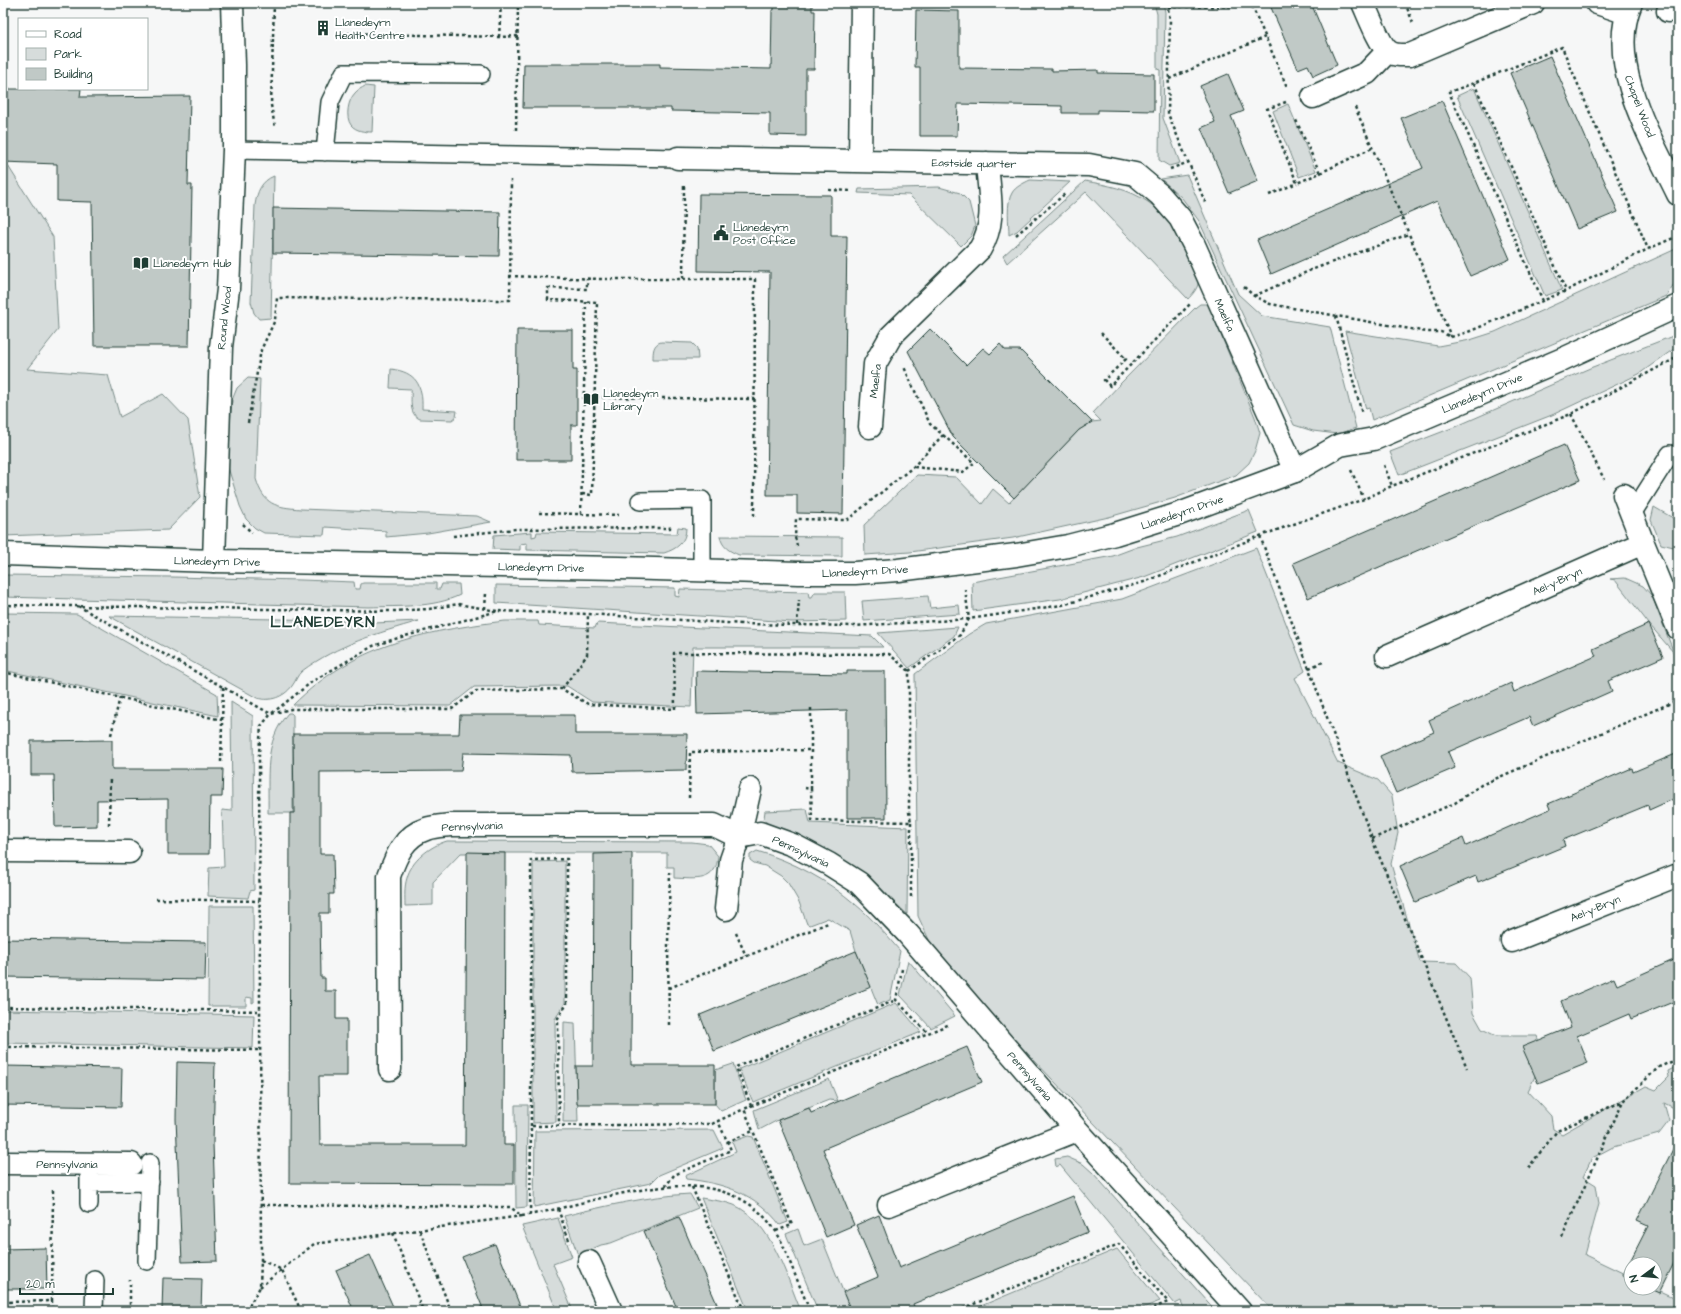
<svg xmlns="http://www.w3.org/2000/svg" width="1681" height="1314" viewBox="0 0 1681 1314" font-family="'Architects Daughter',sans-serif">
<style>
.green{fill:#d6dcdb;stroke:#7a8c88}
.building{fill:#c0c9c6;stroke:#1f3d34}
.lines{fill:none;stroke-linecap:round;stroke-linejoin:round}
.service-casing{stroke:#1f3d34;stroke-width:20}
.minor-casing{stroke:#1f3d34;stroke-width:25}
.tertiary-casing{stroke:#1f3d34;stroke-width:25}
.path{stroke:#1f3d34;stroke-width:2.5;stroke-dasharray:3 3;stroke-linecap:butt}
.service{stroke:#fff;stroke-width:17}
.minor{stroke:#fff;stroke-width:22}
.tertiary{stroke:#fff;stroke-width:22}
.labels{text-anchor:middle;stroke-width:4;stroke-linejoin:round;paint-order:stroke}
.poi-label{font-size:11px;fill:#1f3d34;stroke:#fff;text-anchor:start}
.street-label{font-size:11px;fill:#1f3d34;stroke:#fff}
.district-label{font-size:15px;font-weight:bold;letter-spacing:1px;fill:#1f3d34;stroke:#fff}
</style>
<rect width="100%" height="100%" fill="#f6f7f7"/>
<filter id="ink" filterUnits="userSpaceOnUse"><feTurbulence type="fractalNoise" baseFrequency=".025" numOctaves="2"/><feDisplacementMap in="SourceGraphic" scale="8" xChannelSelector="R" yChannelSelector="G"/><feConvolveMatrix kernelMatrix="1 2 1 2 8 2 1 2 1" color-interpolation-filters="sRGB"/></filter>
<g filter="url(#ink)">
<path class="green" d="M1154,3H1163L1165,12L1163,118L1180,163L1169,166L1159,160L1160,70L1157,69V14Z
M365,86L374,87L372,132C365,132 356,131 351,125C345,117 348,100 355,93C357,90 362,88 365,86Z
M1474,88L1562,290L1545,296L1457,96Z
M1288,104L1316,171L1299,177L1273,111Z
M3,158L53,237L58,330L27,369L108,375L120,417L163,394L188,420L200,497L168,530L3,536Z
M1187,175L1238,294L1262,316L1330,327L1356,428L1337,434L1313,431L1294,425L1199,221L1182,198L1161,179Z
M274,176L271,318L259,319L254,313L251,302L255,205C257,192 261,181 274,176Z
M1030,180L1070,182L1017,231L1009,235C1009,224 1006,202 1012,193C1015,187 1024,183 1030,180Z
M1085,181C1107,185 1129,189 1148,202C1171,217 1183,246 1193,270C1195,274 1199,279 1198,284C1197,289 1192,295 1188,299L1086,192L1007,263L1003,256Z
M939,187L960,193L969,202L975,226L971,236L961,246L909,195L858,193L859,189Z
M1678,248V278L1666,296L1372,420L1369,408L1366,409L1345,331L1438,346L1470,340L1495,332Z
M1200,304H1208L1255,417L1260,433L1255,451L1249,463L1236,475L1175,498L1109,517L1013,538L910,552L865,555L864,525L917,475L956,477L982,504L993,489L1009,503L1079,430L1092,422L1101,421L1093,413L1121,383L1196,307Z
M1678,334V346L1639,374L1552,415L1399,475L1390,452L1457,426L1590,368Z
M661,342L692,343L697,348L698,359H653C653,352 653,344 661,342Z
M391,369C416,372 423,385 422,409L457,411L456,417L452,420L420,419C408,414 412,399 411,389L390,388Z
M248,378L260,379L256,479C264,505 275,507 301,509L477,516L491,522L428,533L386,537V531L325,527L324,535L264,533L255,528L246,519L240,506L227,464L232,400L237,388Z
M1654,507L1678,521V548L1661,544L1651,520Z
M1249,510L1258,532L1144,577L1060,599L973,611L972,582L1113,556L1137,547L1177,537Z
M678,527L686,528C686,542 677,549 664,553L527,550V543L520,544V550L493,549L494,535L532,532V537L536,536L537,532L677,534Z
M720,536L842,537V556L739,555C729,551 722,547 720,536Z
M1256,548L1305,671L1295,678L1338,763L1378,780L1392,796L1398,833L1391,864L1420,962L1456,963L1470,978L1473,1013L1482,1029L1496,1036H1537L1544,1057L1528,1091L1551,1116L1553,1129L1562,1134L1646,1086L1656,1090L1669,1077L1668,1071L1678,1066V1110L1664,1103L1669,1121L1659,1134L1613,1147L1592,1158L1583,1177L1596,1185L1599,1204L1585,1255L1631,1277V1288H1654L1678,1299V1311H1273L991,1015L931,944L918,916L915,674L969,634L986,624L1122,599Z
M3,575L172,577L301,580L354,582L355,589H360L361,584L363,583H436V589H440L442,584H459L460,595C433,608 399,606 369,607L3,597Z
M1625,578L1643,586L1652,596L1674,653L1649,624L1615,580L1610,579Z
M496,585L675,588V596L679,597L680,589L808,592L809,597H812L815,592H845L846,621L792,622L496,603Z
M928,596L930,608L959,605L960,614L864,621L862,601Z
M3,613L77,614L217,694L218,716L3,670Z
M109,616L333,620L374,623L419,621C378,633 337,645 302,671C297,675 296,681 292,686C284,697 270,702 257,698Z
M505,621H538L539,625L595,628L597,623L872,636L883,647H693L691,707L592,702L567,686L474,687L450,706L293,705C353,645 423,631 505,621Z
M958,627L954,636L909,668L878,633Z
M231,702L253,716L254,890L250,891L248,898L208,896L209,868L224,867L222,810L232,811Z
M288,713H291L293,715V813H268C269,777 263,742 288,713Z
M807,809L810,823L908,827L907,914L865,876L767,824L764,818L765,811Z
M447,841L692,842L708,844L718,856C716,883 696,879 674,878V867H667V853H461L433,882V905L405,906C405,897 404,887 407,878C411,861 430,846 447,841Z
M757,851C792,861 827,880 855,904C872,918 886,935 900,951L890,1000L878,1005L856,951L850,931L828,918L810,925L807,924L799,902L788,883L781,876L765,866L754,863L750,860V855Z
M565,861V1003L555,1019L556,1122L533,1123V862Z
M209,906H253L254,1002L252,1003V998L246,997V1006H208Z
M908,960L955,1016L931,1028L900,995Z
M896,1003L921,1032L753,1102L739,1069Z
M3,1010L254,1015L253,1048L3,1043Z
M564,1022L575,1023L578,1122H563Z
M733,1064L746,1100L721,1111L715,1104V1070Z
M829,1079L838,1101L829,1100L778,1120L759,1130L754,1110Z
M515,1105H528L527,1207L516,1208Z
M714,1130L723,1148L659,1175L651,1183L534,1207L535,1131Z
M748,1136L753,1137L788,1222L780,1225C757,1194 724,1183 686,1179L685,1176L736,1152L732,1142Z
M1067,1157L1083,1164L1093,1173L1216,1311H1185L1181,1301L1175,1304L1060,1165L1056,1167L1055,1159Z
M690,1194L698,1208L611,1243L601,1245L578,1255L564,1216C605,1206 648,1196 690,1194Z
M701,1198C712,1200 724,1201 734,1205C772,1222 786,1276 801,1311H748Z
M558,1218L572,1257L553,1264L573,1311H557L522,1226Z
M798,1229L804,1246L822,1239L851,1311H818L786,1234Z
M1117,1249L1160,1301L1135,1311H969Z"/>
<path class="building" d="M774,3H812V11H815L814,69H806V136L770,135V113L671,111V108H523L524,64H660V67L771,69L772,10H774Z
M1269,3H1311L1337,65L1313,76L1308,65L1298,69Z
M916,10L959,11V68L1052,69V71L1098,70V73L1154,74V111L1098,110V113H1062V106L958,104L957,136H920V67H915Z
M1550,56L1618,212L1577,229L1510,73Z
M1228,74L1244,111L1231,116L1258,181L1229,193L1201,128L1215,122L1200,86Z
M3,89H81L80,97L190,96L188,185H192L189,346H94L92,202L57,201V164L3,162Z
M1442,101L1510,259L1470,276L1437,201L1271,274L1257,240L1423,168L1401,118Z
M699,194L831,195V236H847L843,514L797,513V495H767L770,272L698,271Z
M273,208L500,212L499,256L273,253Z
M930,329L966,365L983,348L990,354L1000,344L1005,350H1020L1092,422L1079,430L1014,498L953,437L908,351Z
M517,330H573V370H577V425H571V460H516Z
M1564,445L1580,480L1308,598L1293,563Z
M1649,624L1663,657L1608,681L1612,691L1533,726L1529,717L1448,752L1455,768L1396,793L1380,756L1434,732L1429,720L1511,683L1514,692L1596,656L1593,649Z
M696,671L847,674V671H885L886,818H847V710L697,714Z
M460,715H575V734H687L686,770L572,772L571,755L463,753L461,771L320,772V854H333L334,894H329V913H320L321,978H325V991H336V1019H347V1076H319L320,1145H465L467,852L505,853L504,1145H514V1184L289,1183L290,813H294L293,734H459Z
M112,740V769H223L222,797H210L209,854H168V799L97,800V826L55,827L54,775H31V741Z
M1678,753V797L1649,810L1648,805L1563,840L1565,846L1478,882L1476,876L1415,902L1400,866L1463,838L1466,846L1550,809L1548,804L1632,768L1633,772Z
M632,853L631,1065H715V1104H577L576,1066H593L594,854Z
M3,939L206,942L205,980L3,977Z
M856,951L871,987L714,1051L700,1015Z
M1678,958V1000L1631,1019L1629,1014L1577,1036L1588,1063L1538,1083L1522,1047L1571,1027L1561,1001L1614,978L1617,985Z
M967,1047L982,1082L823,1149L854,1225L826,1237L778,1120L809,1108L811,1113Z
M177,1062L215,1063L213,1143L217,1261L182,1262L176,1119Z
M3,1066L122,1068L121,1107L3,1105Z
M1678,1139V1255L1659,1293L1648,1288H1655V1264H1631V1279L1623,1275L1648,1226L1637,1221Z
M1073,1196L1088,1232L913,1304L916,1311H851L843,1292L878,1277L856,1225L879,1215L899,1268Z
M679,1217L720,1311H678L644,1231Z
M495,1244L522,1311H484L462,1257Z
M46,1248L47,1289H3V1249Z
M370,1255L395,1311H354L336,1270Z
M163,1278L202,1279L201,1311L162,1310Z"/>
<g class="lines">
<g class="service-casing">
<path id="service" d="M234,150L678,158
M325,152L330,102L344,73L481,74
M640,501L702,500V571
M1632,514L1670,454
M89,1183L150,1182
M89,1204V1172
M147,1261L150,1163
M94,1311L95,1280"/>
</g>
<g class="minor-casing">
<path id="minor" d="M1363,3C1368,14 1380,45 1388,51C1394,56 1402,55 1410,55L1533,3
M1597,3L1627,13
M1631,3C1605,64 1652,140 1678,194
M1668,11L1678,7
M1313,97L1367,73L1388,51
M678,158L1089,165L1135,174L1160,195L1180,218L1194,245L1295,471
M860,161L862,3
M870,427L875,364L891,336L980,249C997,221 989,194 987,163
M1624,495L1643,543
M214,561L221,347L228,289L234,150V65L232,3
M1387,656L1643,543L1678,628
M3,851L129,852
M726,909L731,860L739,837L750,789
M1512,941L1678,875
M390,1069L389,876C396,856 404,836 426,829C434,826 443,826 451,825H714L739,837L760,833L793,845L829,864L859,883L908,934L1077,1130L1240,1311
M3,1163L131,1164
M889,1205L1077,1130
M589,1262L611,1311"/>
</g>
<g class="tertiary-casing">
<path id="tertiary" d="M3,554L214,561L620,568L799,573H855L898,570L1016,555L1068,546L1115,534L1179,514L1295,471L1340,445L1374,439L1563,359L1678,306"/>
</g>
<path class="path" d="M274,3L271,105L275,127
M1167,3L1170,20L1168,114L1206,204
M1405,3L1414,25
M1168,7L1252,6L1287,87
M341,33L499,37L518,36
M499,37L501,3
M1169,79L1265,37
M1474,83L1566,291
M1286,102L1267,109L1297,183L1320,173L1295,118
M1355,107L1409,234
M516,130L518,3
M1170,169L1189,162
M1320,173L1372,148
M829,190L853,191
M1269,195L1297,183
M1016,235L1066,193
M509,276L600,279H755L754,517
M683,279L684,186
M1244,287L1254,296L1270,304L1427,332H1441L1451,337L1468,332L1566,291L1648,249L1678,236
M1254,296L1311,270L1409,234L1451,337
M1543,301L1449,92L1474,83L1562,47L1648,249
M1336,316L1362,414
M1101,333L1126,359L1104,380L1110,386L1190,304
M584,397L755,399
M1571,414L1604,479
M248,423L261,350L275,320L277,298L510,300L511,180
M1384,465L1392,486
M914,467L963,472L974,463L943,435
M1351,470L1364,499
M582,494L592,495L597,302L548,300V288L587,289V279
M539,513L619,515
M581,514L586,302
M243,524L252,533
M453,536L516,529L670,528V526
M1260,536L1372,839L1467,1068
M797,546L795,537L796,519L847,520L913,467L943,435L930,424L904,367
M3,605L394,611L429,609L458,604L497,611
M78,606L271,714L291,709H452L476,691L562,689L588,704L675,709L674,653L889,654L909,671V812L911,822L812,820L811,789L805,788
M485,609L486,593
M797,625L799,600
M1309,668L1325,661
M909,671L960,635L969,619L965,589
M3,672L222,720
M562,689L587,655L588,614
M111,735L120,697
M221,762L223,687
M811,789V708
M689,798L690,752L811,750
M109,825L110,777
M1372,839L1455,803L1481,785L1678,700
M911,897V822
M156,899L259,901
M736,933L746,956
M902,969L896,1000L928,1033
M669,988L828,923
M3,1007L261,1011
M669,1025L668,943L670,873
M3,1047L260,1050
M751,1106L736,1067L896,1000
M531,1126V860L567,859V1004L558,1018L559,1125
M727,1142L753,1131
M1528,1168L1557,1131L1623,1101L1659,1067L1678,1059
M665,1187L674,1175L731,1150L718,1121L744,1109
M692,1187L744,1311
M261,1205L510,1207L522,1216C600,1204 718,1148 775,1230C781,1239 785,1250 789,1260C796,1277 803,1294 810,1311
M558,1209L570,1243
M530,1215L531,1126L712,1124L718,1121
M420,1231L451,1311
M776,1231L792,1225L744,1109L950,1024
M393,1233L423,1311
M1562,1237L1623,1101
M261,1260L282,1270L301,1311
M260,1287L314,1244L522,1216
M52,1301L53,1190
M3,1302L52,1301V1311
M130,1311V1280
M246,1311L260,1287L261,1260L259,753L261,726L271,714L313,681L373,646L398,638L498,611L588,614L743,624L854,626L969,619L1062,605L1144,582L1260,536L1364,499L1392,486L1571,414L1678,357
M474,1311L483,1307
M957,1311L1119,1244L1168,1302L1146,1311"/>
<use href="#service" class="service"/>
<use href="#minor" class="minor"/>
<use href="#tertiary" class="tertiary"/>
</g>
</g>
<defs>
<g id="building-bare" transform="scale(1.2)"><path d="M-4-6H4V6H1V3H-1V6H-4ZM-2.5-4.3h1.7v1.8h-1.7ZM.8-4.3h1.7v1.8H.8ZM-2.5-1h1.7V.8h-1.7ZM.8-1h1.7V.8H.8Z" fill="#1f3d34" stroke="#fff" stroke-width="2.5" paint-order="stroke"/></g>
<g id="civic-bare" transform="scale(1.2)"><path d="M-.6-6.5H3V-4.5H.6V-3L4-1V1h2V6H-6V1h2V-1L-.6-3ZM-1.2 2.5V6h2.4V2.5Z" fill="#1f3d34" stroke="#fff" stroke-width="2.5" paint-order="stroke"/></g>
<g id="library-bare" transform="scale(1.2)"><path d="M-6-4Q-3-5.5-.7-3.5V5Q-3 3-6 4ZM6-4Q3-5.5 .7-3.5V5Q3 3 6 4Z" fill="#1f3d34" stroke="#fff" stroke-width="2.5" paint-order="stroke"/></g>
</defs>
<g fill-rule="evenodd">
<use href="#building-bare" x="323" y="28"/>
<use href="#civic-bare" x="721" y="233"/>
<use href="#library-bare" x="141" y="263"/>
<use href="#library-bare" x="591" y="399"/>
</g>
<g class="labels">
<g class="poi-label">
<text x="335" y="26">Llanedeyrn<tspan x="335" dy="13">Health Centre</tspan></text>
<text x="733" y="231">Llanedeyrn<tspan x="733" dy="13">Post Office</tspan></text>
<text x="153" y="267">Llanedeyrn Hub</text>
<text x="603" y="397">Llanedeyrn<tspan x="603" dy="13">Library</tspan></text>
</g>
<g class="street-label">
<text transform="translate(1640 106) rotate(69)" y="4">Chapel Wood</text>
<text transform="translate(974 163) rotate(1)" y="4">Eastside quarter</text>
<text transform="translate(1225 315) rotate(66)" y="4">Maelfa</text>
<text transform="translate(224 318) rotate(-84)" y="4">Round Wood</text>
<text transform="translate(875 381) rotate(-83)" y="4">Maelfa</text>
<text transform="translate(1482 393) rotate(-23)" y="4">Llanedeyrn Drive</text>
<text transform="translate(1182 512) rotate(-19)" y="4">Llanedeyrn Drive</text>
<text transform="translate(217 561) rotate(1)" y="4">Llanedeyrn Drive</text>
<text transform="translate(541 567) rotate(1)" y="4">Llanedeyrn Drive</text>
<text transform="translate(865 571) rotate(-3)" y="4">Llanedeyrn Drive</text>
<text transform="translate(1557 581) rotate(-24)" y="4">Ael-y-Bryn</text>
<text transform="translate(472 826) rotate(-2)" y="4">Pennsylvania</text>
<text transform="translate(801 851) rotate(25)" y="4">Pennsylvania</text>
<text transform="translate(1595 908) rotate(-22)" y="4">Ael-y-Bryn</text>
<text transform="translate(1030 1076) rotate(49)" y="4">Pennsylvania</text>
<text x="67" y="1168">Pennsylvania</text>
</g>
<g class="district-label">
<text x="323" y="627">LLANEDEYRN</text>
</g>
</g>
<rect width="1681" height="1314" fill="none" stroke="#fff" stroke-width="16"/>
<rect x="8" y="8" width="1665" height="1298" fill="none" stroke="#1f3d34" stroke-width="1.5" filter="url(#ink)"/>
<rect x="18" y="18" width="130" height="72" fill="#ffffff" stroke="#a5b1ae"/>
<rect x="26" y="31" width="20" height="6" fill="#ffffff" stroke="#a5b1ae"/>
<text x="54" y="38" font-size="12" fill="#1f3d34">Road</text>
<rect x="26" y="48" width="20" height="12" fill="#d6dcdb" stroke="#a5b1ae"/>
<text x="54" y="58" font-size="12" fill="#1f3d34">Park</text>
<rect x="26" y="68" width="20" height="12" fill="#c0c9c6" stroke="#a5b1ae"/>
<text x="54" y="78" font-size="12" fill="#1f3d34">Building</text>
<g transform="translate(1643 1276) rotate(254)"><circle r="19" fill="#ffffff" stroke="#a5b1ae"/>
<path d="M0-3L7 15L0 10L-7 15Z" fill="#1f3d34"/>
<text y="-6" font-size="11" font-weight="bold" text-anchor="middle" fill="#1f3d34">N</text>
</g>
<path d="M20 1288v6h93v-6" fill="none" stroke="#1f3d34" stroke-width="2"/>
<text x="26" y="1288" font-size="12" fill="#1f3d34" stroke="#ffffff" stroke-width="3" paint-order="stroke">20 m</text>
</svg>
